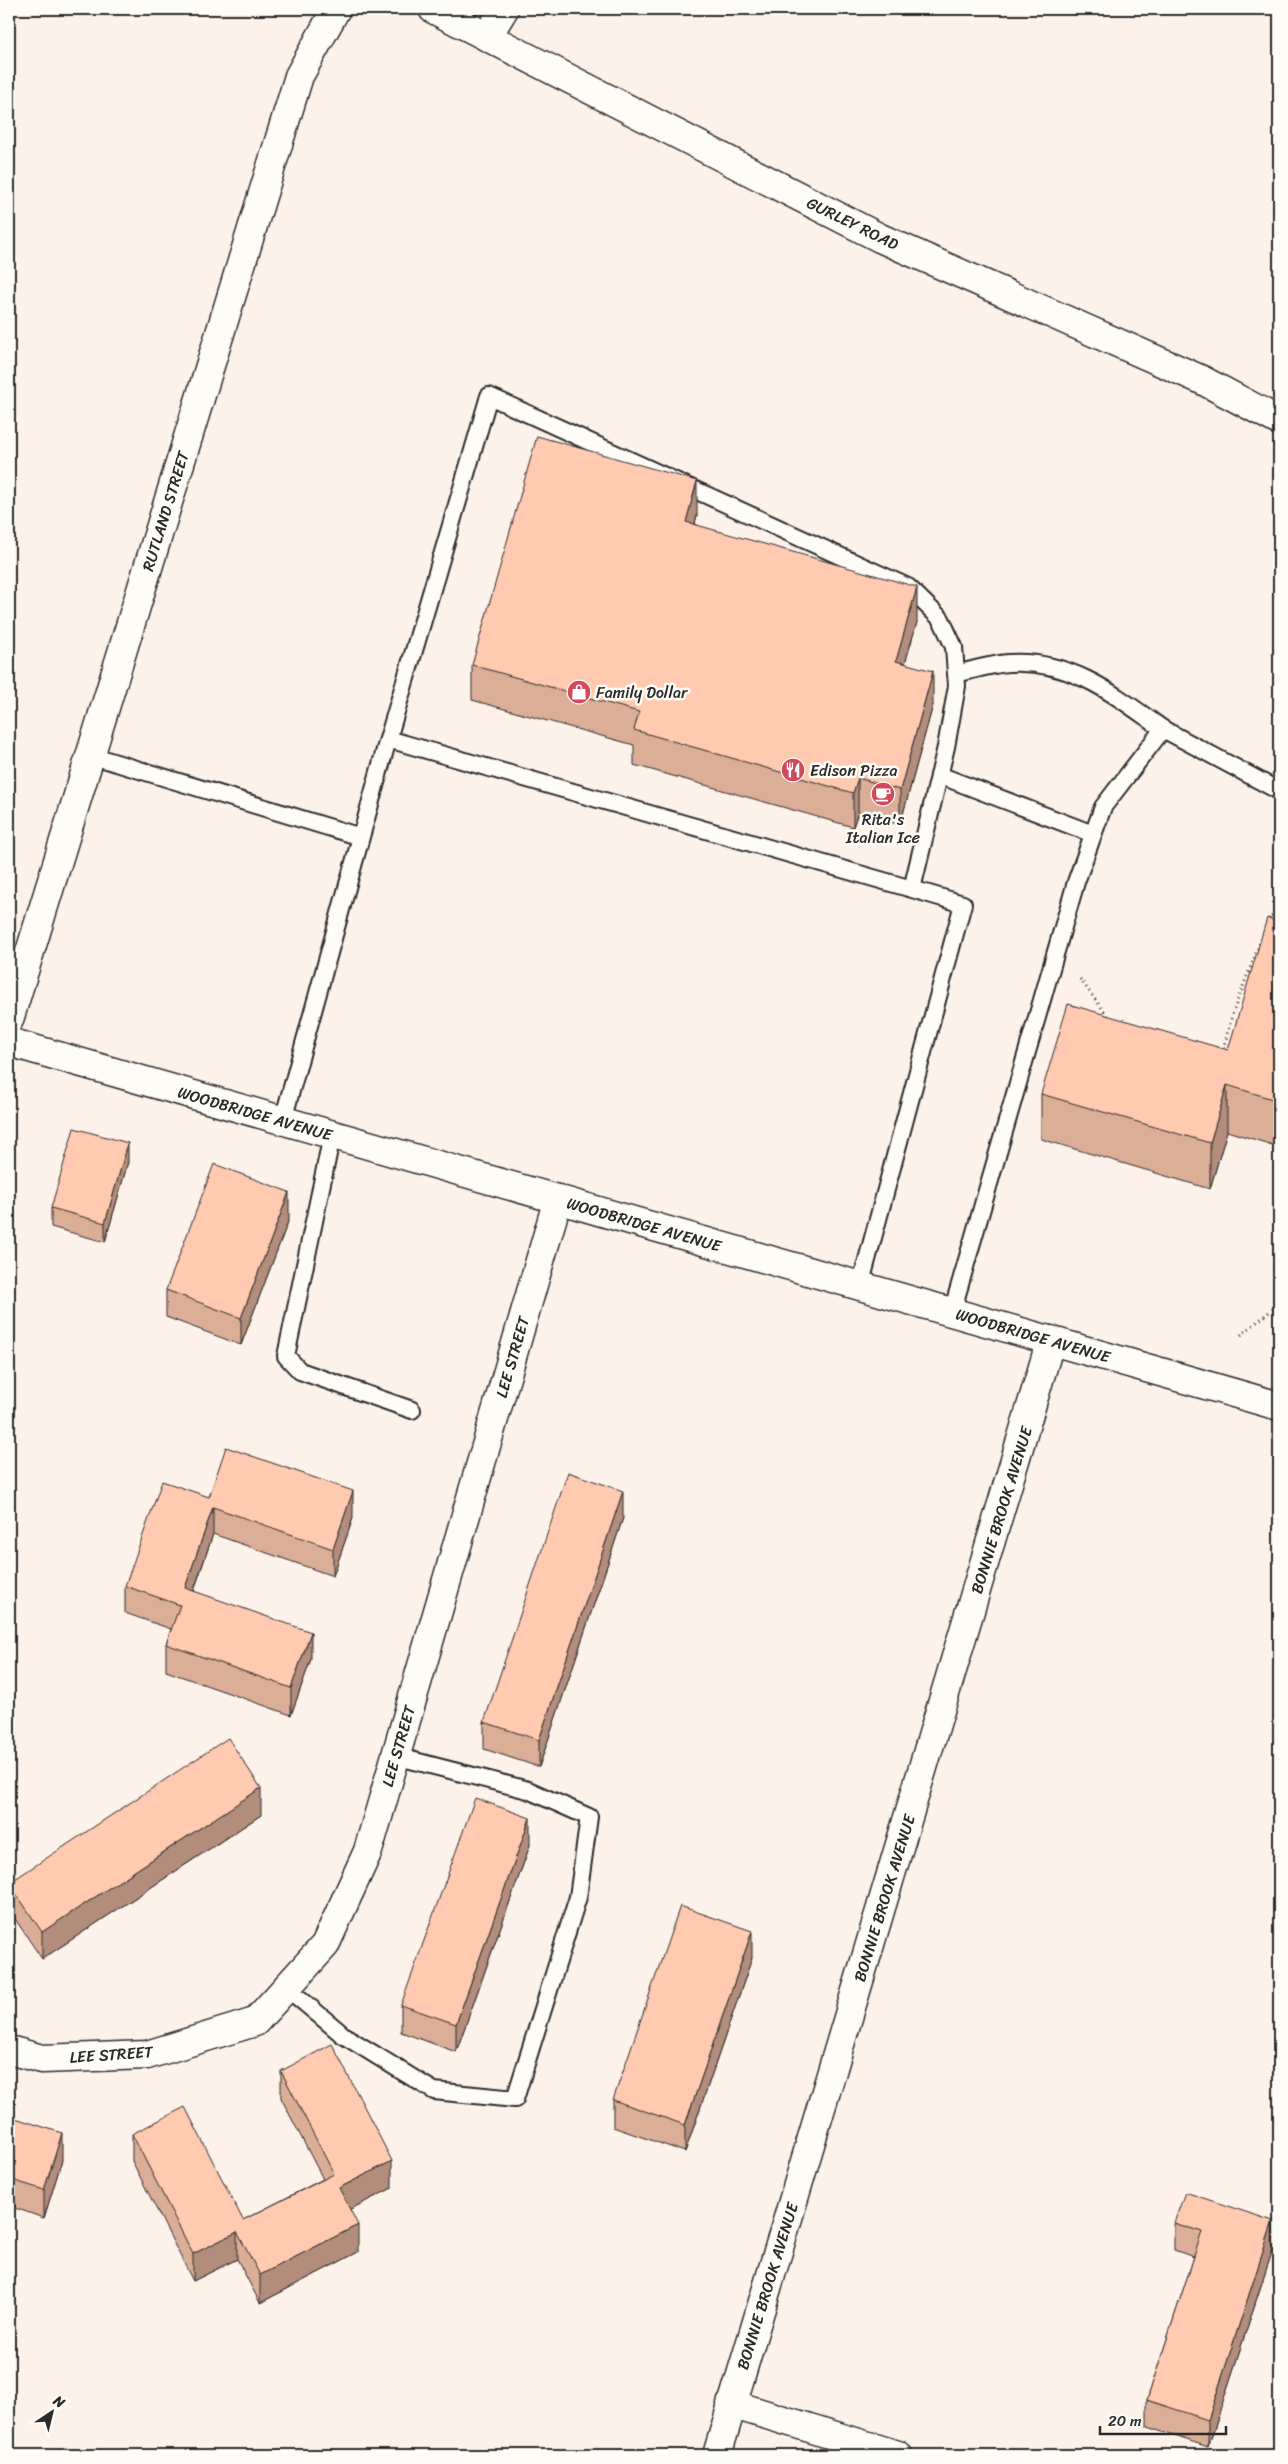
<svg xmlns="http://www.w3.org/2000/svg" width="1288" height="2464" viewBox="0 0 1288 2464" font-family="Sriracha,sans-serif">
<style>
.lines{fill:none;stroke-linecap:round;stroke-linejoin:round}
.service-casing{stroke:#2b2b2b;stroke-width:20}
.minor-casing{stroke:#2b2b2b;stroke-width:31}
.secondary-casing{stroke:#2b2b2b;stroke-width:31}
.path{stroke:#2b2b2b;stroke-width:3;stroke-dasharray:1 4;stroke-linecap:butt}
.service{stroke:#fdfcf7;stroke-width:16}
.minor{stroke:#fdfcf7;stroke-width:28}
.secondary{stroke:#fdfcf7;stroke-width:28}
.wall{fill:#dbae97;stroke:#2b2b2b}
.shaded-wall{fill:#b28d7b;stroke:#2b2b2b}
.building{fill:#ffcab0;stroke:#2b2b2b}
.labels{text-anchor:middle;stroke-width:5;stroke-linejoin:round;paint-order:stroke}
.street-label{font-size:16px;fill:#2b2b2b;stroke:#fdfcf7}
.poi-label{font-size:16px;fill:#2b2b2b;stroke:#fdfcf7;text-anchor:start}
</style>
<rect width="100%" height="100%" fill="#fdf2e9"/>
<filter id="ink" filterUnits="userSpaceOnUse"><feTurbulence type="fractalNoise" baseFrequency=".02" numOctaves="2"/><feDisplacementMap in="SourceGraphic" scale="10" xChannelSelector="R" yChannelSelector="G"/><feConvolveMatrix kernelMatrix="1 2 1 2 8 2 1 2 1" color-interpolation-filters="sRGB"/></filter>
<g filter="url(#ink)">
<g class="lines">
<g class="service-casing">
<path id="service" d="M956,674C973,670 992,664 1009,663C1071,659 1115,695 1163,729
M388,739L489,396L908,587L941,619L954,647L956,674L957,686L946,747L912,889
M90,755L361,837
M939,775L1093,834
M283,1120L388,739L912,889L963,904L860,1286
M332,1135L286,1356L300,1371L412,1410
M952,1312L1076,882L1103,807L1163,729L1279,791
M287,1988L343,2035L434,2091L515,2099L578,1897L589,1817L528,1790L395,1756"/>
</g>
<g class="minor-casing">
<path id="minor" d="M433,9L880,238L1202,380L1279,421
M487,37L504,9
M9,1020L299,76L336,9
M9,2050L42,2059L147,2055L255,2022L325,1945L368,1851L558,1199
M731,2404L898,2455
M717,2455L1051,1340"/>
</g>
<g class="secondary-casing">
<path id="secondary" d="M9,1042L1279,1406"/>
</g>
<path class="path" d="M1269,921L1279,905
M1080,979L1109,1018
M1222,1053L1233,1012L1260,943
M1241,1335L1279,1304"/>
<use href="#service" class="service"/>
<use href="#minor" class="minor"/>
<use href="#secondary" class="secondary"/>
</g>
<path class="wall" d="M697,515L695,524L917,622L905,663L933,705L900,825L858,812L853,827L634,765V745L472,700V665Z
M1279,921V1147L1227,1131L1210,1189L1041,1139V1094L1228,1050Z
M128,1162L105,1242L51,1227V1208Z
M289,1219L241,1345L166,1317V1290Z
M209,1497L353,1518L333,1576L213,1534L194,1591L311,1659L291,1715L166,1671V1644L171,1629L125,1613V1586Z
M623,1518L539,1767L484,1749V1722Z
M261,1815L42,1959L9,1910V1883Z
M530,1845L456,2052L401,2032V2005Z
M752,1958L685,2152L613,2127V2100Z
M281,2071L392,2188L350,2209L358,2252L260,2303L237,2259L193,2281L132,2161V2134L243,2220L323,2179L281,2098Z
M9,2116L62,2160L44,2218L9,2206Z
M1174,2223L1273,2249L1208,2447L1147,2427V2400L1194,2257L1174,2250Z"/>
<path class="shaded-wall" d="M697,481V515L686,556V522Z
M917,587V622L896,695V661Z
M933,671V705L900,825V790Z
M858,778V812L853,827V793Z
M1227,1085V1131L1210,1189V1143Z
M128,1143V1162L105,1242V1223Z
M289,1192V1219L241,1345V1318Z
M353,1491V1518L333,1576V1549Z
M623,1491V1518L539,1767V1740Z
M213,1507V1534L185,1616V1588Z
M311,1632V1659L291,1715V1688Z
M261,1788V1815L42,1959V1932Z
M530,1818V1845L456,2052V2024Z
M752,1931V1958L685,2152V2125Z
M62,2133V2160L44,2218V2190Z
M392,2161V2188L339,2215V2188Z
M1273,2221V2249L1208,2447V2420Z
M358,2225V2252L260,2303V2275Z
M237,2232V2259L193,2281V2254Z"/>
<path class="building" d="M537,436L697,481L686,522L917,587L896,661L933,671L900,790L858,778L853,793L634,730L639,712L472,665Z
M1267,918L1279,921V1101L1227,1085L1210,1143L1041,1094L1068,1004L1228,1050Z
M74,1128L128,1143L105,1223L51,1208Z
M214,1164L289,1192L241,1318L166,1290Z
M226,1447L353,1491L333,1549L213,1507L185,1588L311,1632L291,1688L166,1644L180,1605L125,1586L162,1481L209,1497Z
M568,1472L623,1491L539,1740L484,1722Z
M228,1738L261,1788L42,1932L9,1883Z
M475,1798L530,1818L456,2024L401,2005Z
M680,1906L752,1931L685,2125L613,2100Z
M332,2044L392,2161L339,2188L358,2225L260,2275L237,2232L193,2254L132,2134L185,2107L243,2220L334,2174L281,2071Z
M9,2116L62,2133L44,2190L9,2179Z
M1185,2192L1273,2221L1208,2420L1147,2400L1202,2232L1174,2223Z"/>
</g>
<defs>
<g id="shop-disc" transform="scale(1.25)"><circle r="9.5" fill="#d1495b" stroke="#fdfcf7"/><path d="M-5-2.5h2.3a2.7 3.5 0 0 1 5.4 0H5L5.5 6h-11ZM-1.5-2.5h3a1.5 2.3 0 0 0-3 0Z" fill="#fff"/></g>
<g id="restaurant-disc" transform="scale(1.25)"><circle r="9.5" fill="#d1495b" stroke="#fdfcf7"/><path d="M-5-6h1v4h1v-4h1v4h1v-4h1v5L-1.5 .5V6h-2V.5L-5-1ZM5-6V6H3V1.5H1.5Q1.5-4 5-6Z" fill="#fff"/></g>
<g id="cafe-disc" transform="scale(1.25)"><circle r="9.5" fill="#d1495b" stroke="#fdfcf7"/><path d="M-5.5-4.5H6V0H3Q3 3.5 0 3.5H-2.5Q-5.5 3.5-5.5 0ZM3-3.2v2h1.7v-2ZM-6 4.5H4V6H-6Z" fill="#fff"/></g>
</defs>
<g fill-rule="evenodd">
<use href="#shop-disc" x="579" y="692"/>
<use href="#restaurant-disc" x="793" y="770"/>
<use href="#cafe-disc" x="883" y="794"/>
</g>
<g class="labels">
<g class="street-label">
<text transform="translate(853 223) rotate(26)" y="6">GURLEY ROAD</text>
<text transform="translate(165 511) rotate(-73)" y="6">RUTLAND STREET</text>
<text transform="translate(255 1113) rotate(16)" y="6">WOODBRIDGE AVENUE</text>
<text transform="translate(644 1224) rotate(16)" y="6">WOODBRIDGE AVENUE</text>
<text transform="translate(1033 1335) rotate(16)" y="6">WOODBRIDGE AVENUE</text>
<text transform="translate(512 1357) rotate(-74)" y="6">LEE STREET</text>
<text transform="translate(1001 1510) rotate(-73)" y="6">BONNIE BROOK AVENUE</text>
<text transform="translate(398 1746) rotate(-74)" y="6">LEE STREET</text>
<text transform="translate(884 1898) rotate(-73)" y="6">BONNIE BROOK AVENUE</text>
<text transform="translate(111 2054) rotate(-4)" y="6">LEE STREET</text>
<text transform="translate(767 2286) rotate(-73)" y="6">BONNIE BROOK AVENUE</text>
</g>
<g class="poi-label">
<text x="596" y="698">Family Dollar</text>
<text x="810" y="776">Edison Pizza</text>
<text x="883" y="825" text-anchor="middle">Rita's<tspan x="883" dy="18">Italian Ice</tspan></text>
</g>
</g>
<rect width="1288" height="2464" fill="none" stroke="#fdfcf7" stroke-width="30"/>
<rect x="15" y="15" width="1258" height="2434" fill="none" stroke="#2b2b2b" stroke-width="2" filter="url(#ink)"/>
<g transform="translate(52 2412) rotate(35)" stroke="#fdfcf7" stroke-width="4" paint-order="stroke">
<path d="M0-4L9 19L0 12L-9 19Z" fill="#2b2b2b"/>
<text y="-8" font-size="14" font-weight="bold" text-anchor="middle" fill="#2b2b2b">N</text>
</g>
<path d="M1100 2426v8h126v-8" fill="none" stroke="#2b2b2b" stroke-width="2.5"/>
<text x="1108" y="2426" font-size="15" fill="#2b2b2b" stroke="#fdfcf7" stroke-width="4" paint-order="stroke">20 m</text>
</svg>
